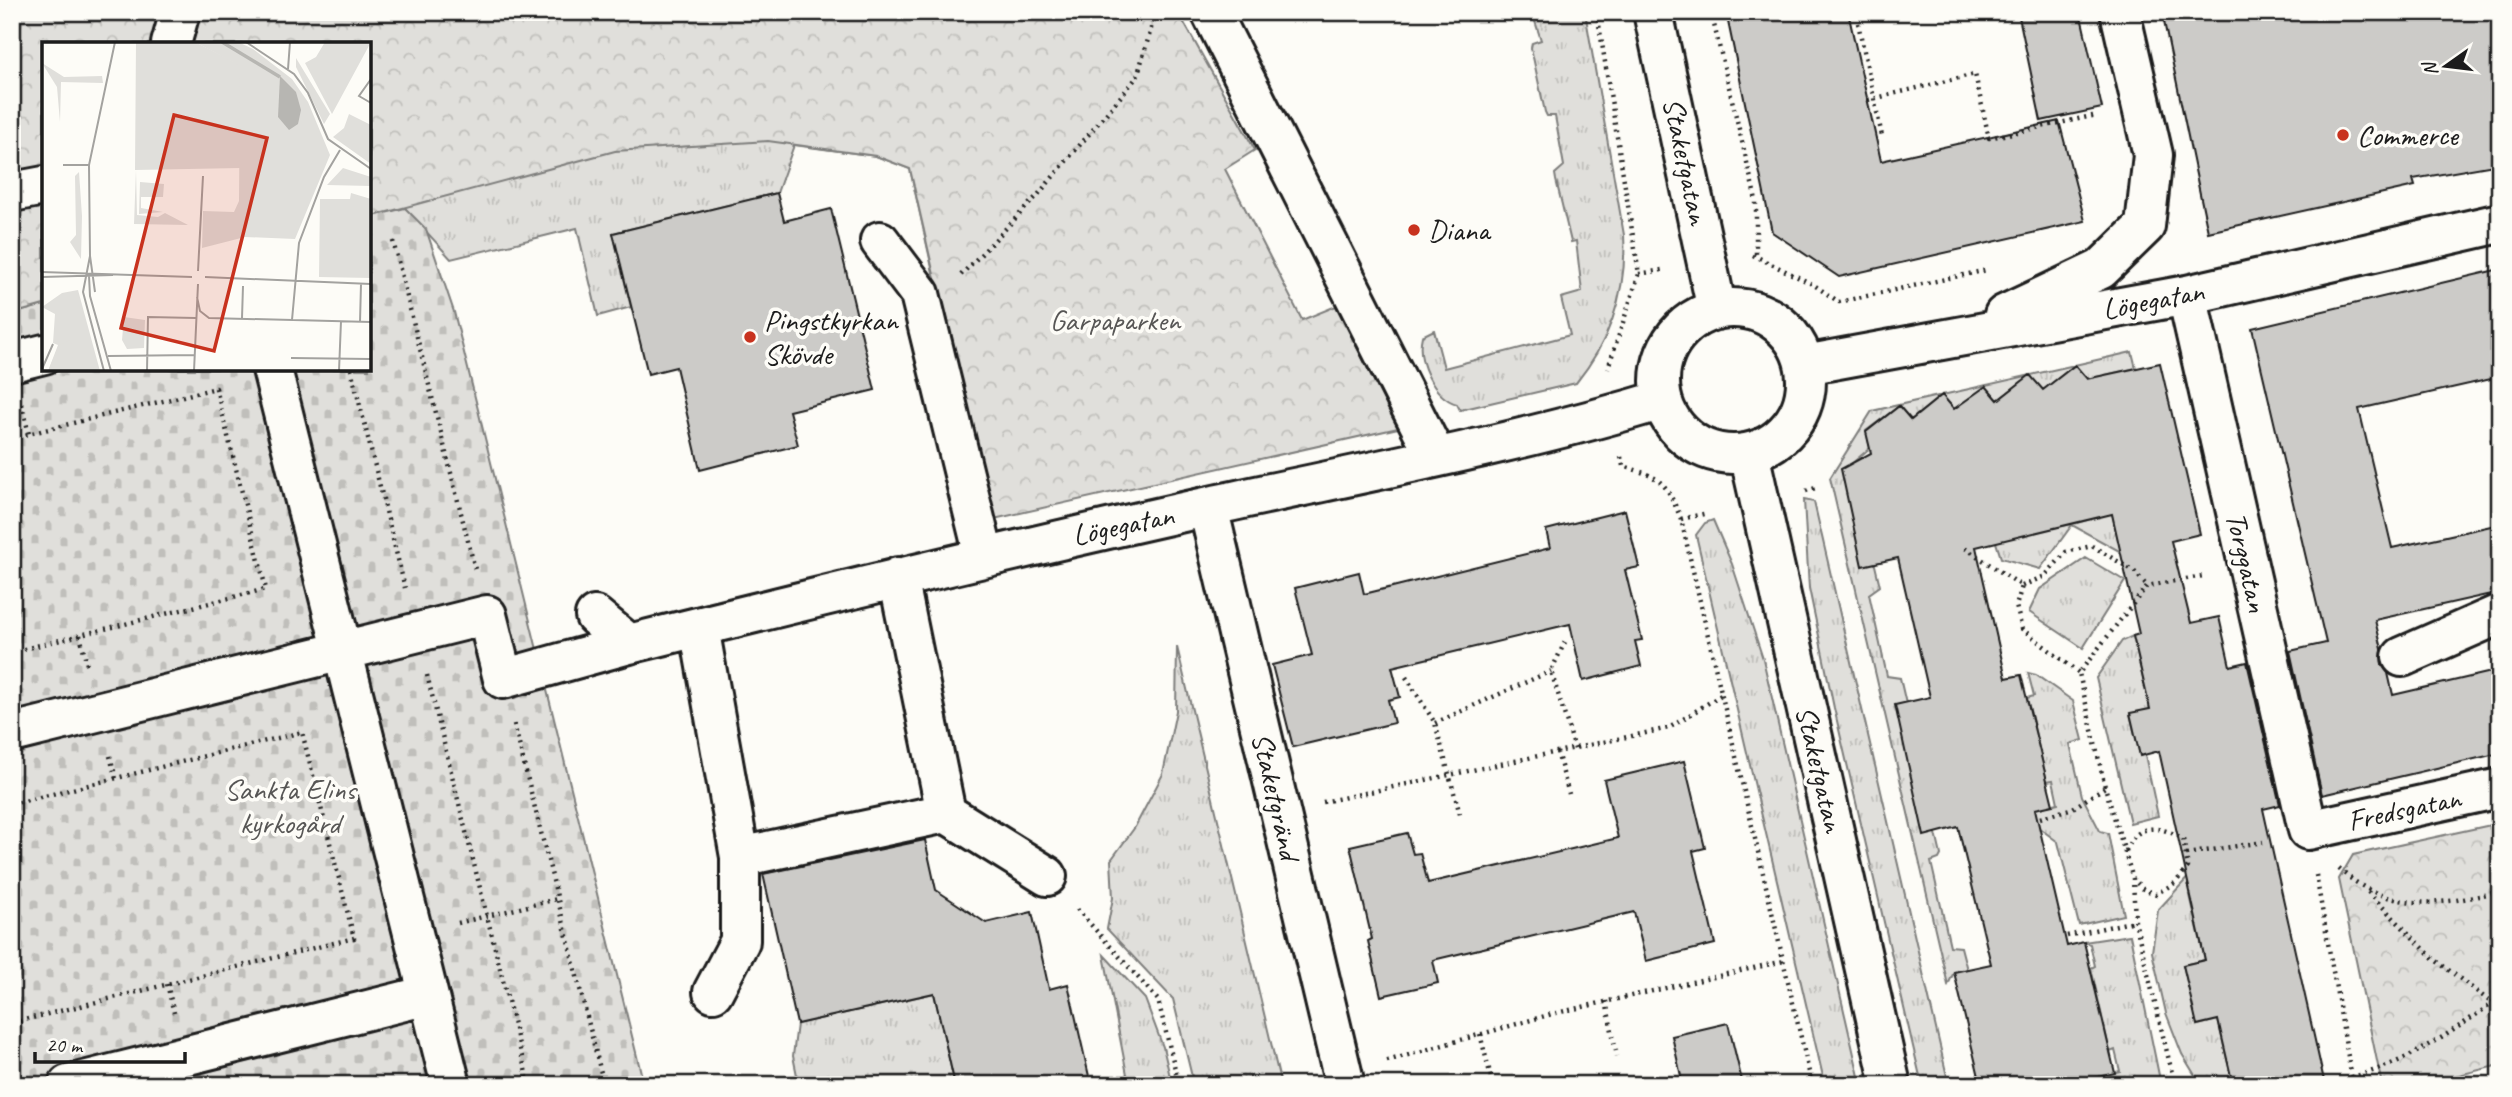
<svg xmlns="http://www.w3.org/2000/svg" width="2512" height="1097" viewBox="0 0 2512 1097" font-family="Caveat,sans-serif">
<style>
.grass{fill:url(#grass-tufts);stroke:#7e7e7c;stroke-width:2}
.cemetery{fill:url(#cemetery-stones);stroke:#7e7e7c;stroke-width:2}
.park{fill:url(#park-crowns);stroke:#7e7e7c;stroke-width:2}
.building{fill:#cccbc8;stroke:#1c1c1c;stroke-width:2}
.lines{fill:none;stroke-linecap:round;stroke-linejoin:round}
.minor-casing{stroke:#1c1c1c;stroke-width:44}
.path{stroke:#1c1c1c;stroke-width:4.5;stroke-dasharray:2 5;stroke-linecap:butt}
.minor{stroke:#fdfcf7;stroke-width:38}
.poi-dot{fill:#c8321e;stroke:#fdfcf7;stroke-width:2.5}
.labels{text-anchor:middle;stroke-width:7;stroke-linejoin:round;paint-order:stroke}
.poi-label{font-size:30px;fill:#1c1c1c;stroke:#fdfcf7;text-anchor:start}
.street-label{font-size:30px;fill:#1c1c1c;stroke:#fdfcf7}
.park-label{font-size:30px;fill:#575655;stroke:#fdfcf7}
.inset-river{fill:none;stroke:#b7b6b2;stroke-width:3.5}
.inset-road{fill:none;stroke:#a3a29f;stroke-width:2}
.view{fill:#c8321e;fill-opacity:0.15;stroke:#c8321e;stroke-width:3.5}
.inset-edge{fill:none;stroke:#1c1c1c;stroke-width:3.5}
</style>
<defs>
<pattern id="grass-tufts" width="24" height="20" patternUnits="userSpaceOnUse" patternTransform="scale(1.75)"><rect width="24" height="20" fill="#e0dfdb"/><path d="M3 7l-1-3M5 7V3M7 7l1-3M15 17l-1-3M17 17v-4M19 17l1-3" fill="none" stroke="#c0bfbb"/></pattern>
<pattern id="cemetery-stones" width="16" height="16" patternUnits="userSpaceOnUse" patternTransform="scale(1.75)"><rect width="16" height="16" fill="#e0dfdb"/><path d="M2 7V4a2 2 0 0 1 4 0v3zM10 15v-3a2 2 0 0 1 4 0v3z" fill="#c0bfbb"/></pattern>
<pattern id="park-crowns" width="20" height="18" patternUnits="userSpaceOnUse" patternTransform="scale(1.75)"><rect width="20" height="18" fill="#e0dfdb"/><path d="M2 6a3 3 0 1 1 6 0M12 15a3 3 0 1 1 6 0" fill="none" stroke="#c0bfbb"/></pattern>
</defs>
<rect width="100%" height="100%" fill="#fdfcf7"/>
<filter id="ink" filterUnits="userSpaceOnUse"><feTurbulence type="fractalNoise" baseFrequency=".0143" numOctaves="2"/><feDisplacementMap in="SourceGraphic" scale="14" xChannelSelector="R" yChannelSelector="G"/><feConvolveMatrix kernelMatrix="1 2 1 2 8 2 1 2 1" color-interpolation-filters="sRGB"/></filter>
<g filter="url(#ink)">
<path class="grass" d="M1138,12L936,286L910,169L876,156L794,145L777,193L613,233L631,307L598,316L577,228L451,259L405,208L369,217V44Z
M1532,12H1585L1624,235C1627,289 1611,340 1576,383L1460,410L1457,404C1433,397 1416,360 1422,336L1434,330L1444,368L1570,335L1561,298L1582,292L1576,241L1571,242L1556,180L1555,174L1564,166L1555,116H1547L1545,112L1531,48L1532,43L1541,40Z
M2132,352L2136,368L2087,379L2075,365L2043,390L2030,375L1998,400L1986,386L1954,409L1942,395L1911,420L1899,406L1866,431L1870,448L1851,464L1880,586L1869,594L1887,676L1900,678L1941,855L1939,859L1931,862L1950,946L1961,947L1967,970L1954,972L1948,985L1830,478L1872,411Z
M1804,500L1814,502L1949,1085H1922L1834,708L1809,588Z
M2111,509L2121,552L2072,525L2040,569L2001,558L1994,536C2020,532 2095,525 2111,509Z
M1713,520L1732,564L1763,659L1861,1085H1825L1696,535L1705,523Z
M2086,558L2125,581L2083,648L2029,612L2040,589Z
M2133,636L2150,709L2130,714L2140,755H2145L2158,816L2130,823L2096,678L2122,641Z
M1177,647L1281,1085H1194L1173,999L1107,929L1113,898L1111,860L1135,827L1163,774L1176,711Z
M2028,673L2036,675L2073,701L2083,740L2070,744L2082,796L2100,831L2108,833L2124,915L2079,925L2058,842L2019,813L2058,803L2053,780L2047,781L2027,698L2034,696Z
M2202,862L2278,875L2190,895L2205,960L2183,965L2198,1025L2218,1020L2233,1085H2201L2182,1054L2166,1013L2152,952L2158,910Z
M2130,935L2161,1085H2063L2120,1071L2115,1050L2110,1052L2091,968L2095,966L2090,944L2084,942Z
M1104,955L1145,999L1163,1047L1172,1085H1129Z
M934,993L955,1085H799L793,1056L797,1024Z"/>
<path class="cemetery" d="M405,208L426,229L454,312L644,1085H12V314L44,305V369H369V217Z"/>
<path class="park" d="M12,12H1178L1255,150L1225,169L1302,320L1336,306L1398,428L994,519L989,517L910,169L876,156L768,141L615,151L369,217V44H44V305L12,314Z
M2500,823V1065L2418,1085H2382L2339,879L2353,855Z"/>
<path class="building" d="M1726,12H1848L1881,161L2059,121L2085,221L1839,277L1772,232Z
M2018,12H2080L2102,108L2041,121Z
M2162,12H2500V164L2413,179L2415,186L2208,232Z
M777,193L784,221L831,209L875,390L789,411L798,445L700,470L676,367L648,374L613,233Z
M2500,269V377L2359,409L2392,548L2500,524V592L2375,620L2382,649V665L2388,673L2393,695L2500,670V753L2322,795L2290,651L2326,643L2252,328Z
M2160,363L2200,534L2171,541L2191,623L2219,617L2230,666L2247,662L2280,805L2263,809L2325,1085H2233L2218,1020L2197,1025L2183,965L2205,960L2159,751L2140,756L2130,713L2150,709L2133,636L2139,634L2112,514L1976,547L2006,678L2021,675L2053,805L2035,809L2067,946L2084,942L2115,1073L2063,1085H1981L1954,972L1991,964L1958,827L1924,836L1895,705L1930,697L1898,558L1862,566L1841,469L1871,453L1866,432L1899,406L1911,420L1942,395L1954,409L1986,386L1998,400L2030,375L2043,390L2075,365L2087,379Z
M1625,510L1639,567L1625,570L1642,640L1635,641L1641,666L1583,681L1570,624L1392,667L1400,697L1388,700L1394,723L1293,747L1272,665L1312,655L1295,588L1359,572L1364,594L1550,548L1546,530Z
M1684,761L1705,848L1693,851L1715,944L1646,961L1634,912L1433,960L1438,983L1381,996L1368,941L1372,939L1350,846L1407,833L1413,854L1420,853L1428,883L1618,838L1604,780Z
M925,840L936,890L986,923L1032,912L1049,989L1068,984L1091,1085H955L934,993L797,1024L763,874Z
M1728,1023L1743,1085H1683L1672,1036Z"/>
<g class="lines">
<g class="minor-casing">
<path id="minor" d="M1211,12L1436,457
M1653,12L1717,310
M171,44L180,12
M12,192L44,186
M880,241L920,294L984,556
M2187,295L2308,830L2500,788
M1660 381a73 73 0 1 1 146 0a73 73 0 1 1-146 0Z
M2004,315L2101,269L2145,226L2153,155L2120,12
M12,362L44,354
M1805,365L2187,295L2500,223
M272,369L451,1085
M1749,453L1891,1085
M1208,507L1345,1085
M898,577L946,813L1047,876
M595,616L629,644C822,596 1016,549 1210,506C1361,473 1514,445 1662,400
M699,627L740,857V941L713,992
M2402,657L2500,614
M12,733L487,615L503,679L629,644
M740,857L946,813
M68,1085L428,995"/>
</g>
<path class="path" d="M1597,12L1639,274L1608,368
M1711,12L1756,200V254
M1858,23L1882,136
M1868,100L1975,74L1989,138L2097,115
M393,241L476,573
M1753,255L1814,285L1839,302L1987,270
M1639,274L1662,270
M961,275L1037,196L1137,77L1151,29L1152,12
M351,369L405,588
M22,404L29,434
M12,438L216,388L266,589L12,652
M2490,441L2500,439
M1621,457L1623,466C1662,478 1665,480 1681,519L1812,1085
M1806,491L1819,487
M1681,519L1708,513
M1965,548L2022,586L2016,606L2022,629L2079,673
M2022,586L2045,576L2066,552L2092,546L2134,571L2147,586
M80,635L88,669
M1565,642L1551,671L1575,749
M427,675L529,1085
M1406,677L1435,723L1461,818
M1435,723L1551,671
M514,724L604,1085
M1557,752L1569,794
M110,756L116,779
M1323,802L1669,728L1721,695
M12,804L302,732L354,938L12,1023
M2040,818L2073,808L2105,787
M2126,851C2136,822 2161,825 2183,839L2188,867L2175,883L2156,894L2143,889L2134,880
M2186,854L2263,842
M2339,869C2388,913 2440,906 2500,891
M2316,875L2353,1085
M2368,892L2434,959L2492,1003
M1077,909L1158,1000L1179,1085
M458,923L557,899
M2067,936L2135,921
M167,984L174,1013
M1606,1001L1617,1056
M1480,1034L1493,1085
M1387,1061L1552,1014L1784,961
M2351,1077C2408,1064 2453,1031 2500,998
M383,1085H387
M2175,1085L2135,921L2133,879L2105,787L2079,673L2147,586L2203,576"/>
<use href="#minor" class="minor"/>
</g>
</g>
<g class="poi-dot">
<circle cx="2343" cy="135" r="7"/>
<circle cx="1414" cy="230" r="7"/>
<circle cx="750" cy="337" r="7"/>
</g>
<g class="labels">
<g class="poi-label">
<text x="2357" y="145">Commerce</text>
<text x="1428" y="240">Diana</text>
<text x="764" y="330">Pingstkyrkan<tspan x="764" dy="34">Skövde</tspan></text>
</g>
<g class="street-label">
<text transform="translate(1686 161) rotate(78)" y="10">Staketgatan</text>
<text transform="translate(2153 300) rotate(-11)" y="10">Lögegatan</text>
<text transform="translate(1123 525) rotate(-12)" y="10">Lögegatan</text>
<text transform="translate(2247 562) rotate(77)" y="10">Torggatan</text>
<text transform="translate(1820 769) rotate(77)" y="10">Staketgatan</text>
<text transform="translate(1276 796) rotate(77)" y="10">Staketgränd</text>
<text transform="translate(2404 809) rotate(-12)" y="10">Fredsgatan</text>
</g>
<g class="park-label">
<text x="1115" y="330">Garpaparken</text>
<text x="290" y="799">Sankta Elins<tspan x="290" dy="34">kyrkogård</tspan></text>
</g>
</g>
<g transform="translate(42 42)">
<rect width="329" height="329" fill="#fdfcf7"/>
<path d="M254,16L288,72L282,82L254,25ZM0,21L22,35L60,34L61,41L19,40L18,80L15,45ZM301,126L329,135V144L285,143ZM94,128L95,173L116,175L123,171L146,183L92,182ZM37,130L40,174L39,217L28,200L34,193L33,134ZM98,140L122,142L121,155H99V166L121,170L97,172ZM36,248L58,329H6L16,303L11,301L13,272L0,265L20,251Z" fill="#e0dfdb"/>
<path d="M94,0H153L198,23L199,126L93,128ZM309,151L329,157V236L277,235L278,157H308Z" fill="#e0dfdb"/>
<path d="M153,0H196L211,7L250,37L266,60L288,113L253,197L203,195L160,206L161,169L192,170L197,159L198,24ZM283,0H329L290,72L263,21L274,15ZM307,72L329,83V122L291,95L302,86ZM82,275L103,278L102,306L85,307L80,298ZM29,298L31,319L41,323V329H6L17,303Z" fill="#e0dfdb"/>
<path d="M238,34L254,50L259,68L256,82L247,88L236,75Z" fill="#b7b6b2"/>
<path class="inset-river" d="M180,0L238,35"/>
<path class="inset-road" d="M204,0L252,32L266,51L286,97L329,127M246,27L248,0M329,37L317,54L329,61M21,123H47M48,214L41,250L62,329M156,229L161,134M0,230L150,235M47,234L48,254L69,329M0,235L71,233M163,235L329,242M53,250L48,214L47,123L73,0M155,255L158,269L167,276L329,280M200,276L201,244M250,278L257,201L282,135L298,108M318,280L319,242M66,314L153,313M249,316L329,317M0,327L11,302M105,329L106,275L154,276M152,329L156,242M297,329L299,279"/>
<path class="view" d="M132,73L225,96L172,309L79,286Z"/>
<rect width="329" height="329" class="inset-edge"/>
</g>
<rect width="2512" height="1097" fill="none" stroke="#fdfcf7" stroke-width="42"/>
<rect x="21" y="21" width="2470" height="1055" fill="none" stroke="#1c1c1c" stroke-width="2.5" filter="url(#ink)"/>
<g transform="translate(2446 66) rotate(256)" stroke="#fdfcf7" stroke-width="5" paint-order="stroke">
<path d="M0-5L12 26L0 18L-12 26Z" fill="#1c1c1c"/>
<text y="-10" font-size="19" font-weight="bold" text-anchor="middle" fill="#1c1c1c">N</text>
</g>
<path d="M35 1052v10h150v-10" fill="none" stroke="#1c1c1c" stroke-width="3.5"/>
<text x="46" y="1052" font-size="21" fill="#1c1c1c" stroke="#fdfcf7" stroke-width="5" paint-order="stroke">20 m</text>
</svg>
